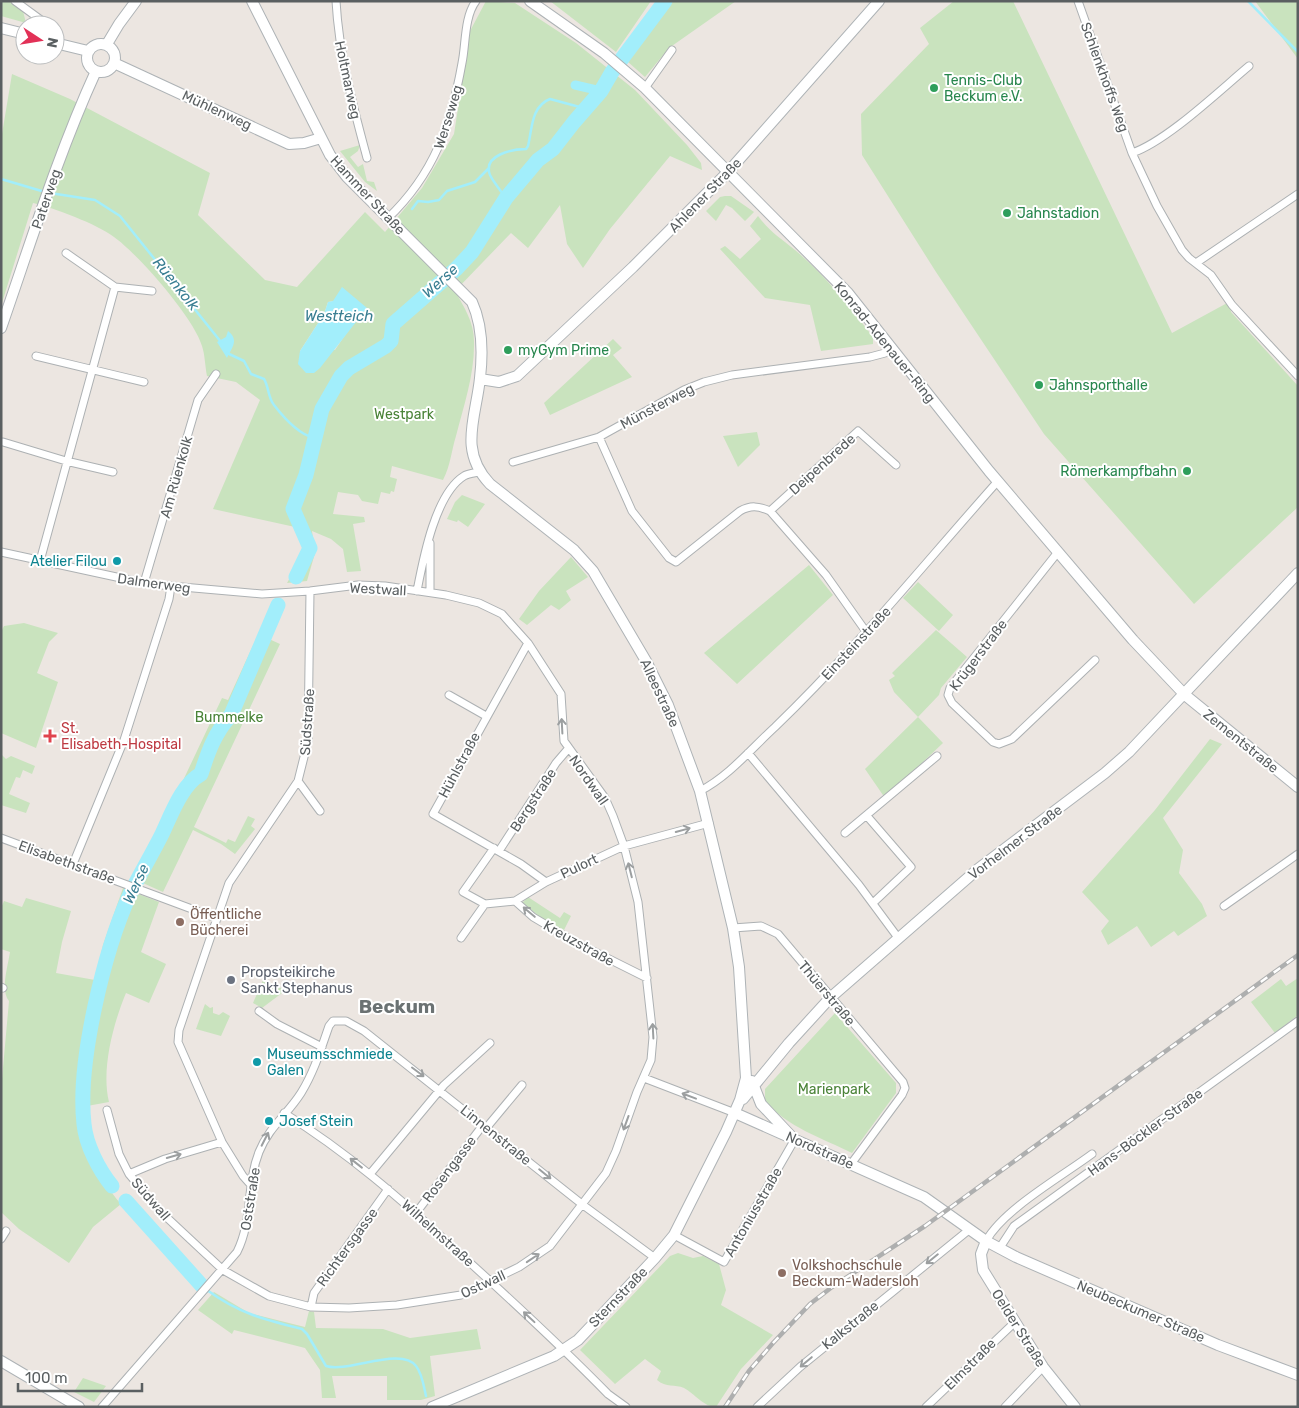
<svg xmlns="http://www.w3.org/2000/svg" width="1299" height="1408" viewBox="0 0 1299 1408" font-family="Rubik,sans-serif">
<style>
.green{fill:#c9e3be;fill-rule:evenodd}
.water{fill:#a2eefb}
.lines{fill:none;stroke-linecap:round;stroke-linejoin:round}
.stream{stroke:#a2eefb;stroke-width:2.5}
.canal{stroke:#a2eefb;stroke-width:9}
.river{stroke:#a2eefb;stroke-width:15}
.street-casing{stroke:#adb1b3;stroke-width:9}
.secondary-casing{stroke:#aeb3b6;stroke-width:12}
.street{stroke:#fff;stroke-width:7}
.secondary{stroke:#fff;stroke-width:10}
.rail-casing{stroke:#aeafaf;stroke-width:4.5}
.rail{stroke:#fff;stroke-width:2.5;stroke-dasharray:8;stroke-linecap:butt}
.oneway{stroke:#9c9fa0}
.leisure-dot{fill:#2e9e5b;stroke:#fff;stroke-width:2}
.culture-dot{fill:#0f9aa8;stroke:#fff;stroke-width:2}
.health-dot{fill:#e0444e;stroke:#fff;stroke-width:2}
.education-dot{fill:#8d6e63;stroke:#fff;stroke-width:2}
.worship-dot{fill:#6b7280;stroke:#fff;stroke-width:2}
.labels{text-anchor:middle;stroke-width:4;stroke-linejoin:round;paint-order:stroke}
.street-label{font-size:14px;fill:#5a5f61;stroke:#fff}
.leisure-label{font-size:14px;fill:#27864d;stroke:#fff;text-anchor:start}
.park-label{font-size:14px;fill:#4a8338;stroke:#fff}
.culture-label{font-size:14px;fill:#0d838f;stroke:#fff;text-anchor:start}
.health-label{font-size:14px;fill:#be3a42;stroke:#fff;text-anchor:start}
.education-label{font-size:14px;fill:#785e54;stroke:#fff;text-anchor:start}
.worship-label{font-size:14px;fill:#5b616d;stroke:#fff;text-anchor:start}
.water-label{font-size:15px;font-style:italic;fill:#397e92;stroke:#fff}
.district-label{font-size:19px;font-weight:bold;fill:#6b7273;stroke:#fff}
</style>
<rect width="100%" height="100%" fill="#ece6e1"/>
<path class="green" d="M1,1H9L23,11L26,23L1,16Z
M486,1L515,3L576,43L635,90L687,145L701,163L702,170L670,156L610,229L583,268L567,244L560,205L528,248L511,233L455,291C464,307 474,322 474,341C475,373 464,405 456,436C451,452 451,464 443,480L392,466L390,477L397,479L394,492L391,491L390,494L381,492L378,504L362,501L358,495L338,492L333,514L364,517L365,522L353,524L361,571L347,572L343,549L331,539L312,531L315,553L307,581L287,583L307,548L306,541L295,527L213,509L260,400L236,382L207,376C205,366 205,355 202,346C194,318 138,254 114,237C97,224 54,208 33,203L1,306V140L12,74L70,99L210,173L198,215L265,280L297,287L365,212L385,232L422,188L454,134L470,31ZM333,301L345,335L335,350L300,351L324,314L328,302Z
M550,1H651L616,52Z
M658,1H736L669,48L645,77L619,54Z
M954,1H1013L1172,333L1229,302L1231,312L1298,386V507L1194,604L1044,434L936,272L862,155L861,114L929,44L920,28Z
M1255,1H1298V59Z
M360,145L358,151L350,157L358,167L363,164L367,181L374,182L377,191L365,182L340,151Z
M725,196H731L754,212L745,221L732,208L726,205L716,221L706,211L720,197Z
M758,216C771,233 779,237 795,250C825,275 850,307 873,337V344L821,351L810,305L765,298L720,249L725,246L740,259L761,239L750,226Z
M613,339L622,348L613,355L632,377L550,415L544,403Z
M757,432L760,445L738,467L723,436Z
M462,495L485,504L468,527L458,520L457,522L447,519L455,502Z
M571,557L588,577L566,591L571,600L559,610L551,605L527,625L519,619L539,591Z
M809,565L833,595L737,684L704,653Z
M918,582L953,615L939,631L903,598Z
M273,602H285L269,639L280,644L194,827L226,843L228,839L235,842L248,816L255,819L251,826L255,829L235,854L221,844L193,830L163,892L136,880L222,698L228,700Z
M24,623L58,633L49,642L37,673L58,682L36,748L1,733V632L4,626Z
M936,630L967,657L941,688L939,695L918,717L943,743L885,798L865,769L918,717L894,692L889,680L895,676L892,673Z
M1210,739L1222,744L1163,818L1183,850L1179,873L1202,904L1207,916L1178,936L1174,931L1151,947L1137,926L1108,945L1101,931L1109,921L1082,892L1155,810Z
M1,754L6,759L11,756L35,766L32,774L23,770L20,778L16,777L9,794L30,803L26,813L1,805Z
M123,888L159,902L141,952L166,964L149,1003L126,993C113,1024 101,1070 109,1102L76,1108C87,1142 96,1176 121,1204L93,1227L69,1263L19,1229L1,1212V1090L9,1001C0,990 8,966 10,952L1,949V908L4,901L22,907L26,898L71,911L62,942L56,973L95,980L103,945Z
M528,897L560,918L564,912L571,916L564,930L543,919L522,903Z
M1298,978V1015L1275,1033L1251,1002L1281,979L1286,986Z
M263,980L281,988L282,993L262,1008L253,1003Z
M205,1004L210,1008L213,1007V1013L219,1015L223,1012L230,1016L221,1036L196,1029Z
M835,1013L896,1083V1093L852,1153C822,1138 787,1127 765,1101V1089Z
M678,1253L693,1258L703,1256L719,1264L726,1290L721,1305L773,1335L741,1369L716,1407C704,1407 695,1394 684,1388C675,1384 666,1388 657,1380L661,1371L645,1359L615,1384L580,1350L670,1256Z
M214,1292L249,1313L305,1327L309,1311L314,1312L316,1328L383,1329L410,1338L477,1329L481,1349L430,1356L435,1396L421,1400H387V1376H332L336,1398H322L320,1370L305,1348L234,1330L232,1334L198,1310Z
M83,1378L106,1386L94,1402L74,1392Z"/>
<path class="water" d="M342,287L367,308L320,368L314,373H306L298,364L300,351L324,314L328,302L333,301Z
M228,331C240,340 231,349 227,358L217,342L226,337Z"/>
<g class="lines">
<path class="stream" d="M1248,1L1298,52
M1,179L45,192
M50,193L95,200L120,216L221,342
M506,198C501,191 494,183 490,175C482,155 513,149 526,149L528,146C532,130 531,106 550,99L587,109
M412,209L418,201L428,202L439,200L447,191L475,182L489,168
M227,353L244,361L251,374L264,379C269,387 268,398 274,405C284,418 298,434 314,438
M207,1290C238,1313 265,1320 302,1329L307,1334L326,1366C348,1373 401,1346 416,1366C422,1373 424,1387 426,1396"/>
<path class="canal" d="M575,85L601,91"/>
<path class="river" d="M296,577L310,548L293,509L306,475L322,409L341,376L349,368L386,346L391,341L393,324L456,269L472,252L506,198L538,160L553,149L574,122L601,91L612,72L665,1
M112,1186C99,1170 86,1145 84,1124C77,1063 104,951 130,894C140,874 152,854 162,834C171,815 182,784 201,774C208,752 215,732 231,715L278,605
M126,1201L203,1287"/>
<g class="street-casing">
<path id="street" d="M15,1L41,20
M336,1C339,55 353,106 367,158
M1078,1L1132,153L1157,206L1182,250L1189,258L1211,275L1232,305L1298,376
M645,88L672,50
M1132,153C1167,141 1219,91 1249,66
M388,218C434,174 451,125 462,63C466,44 464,17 476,1
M1196,263L1298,194
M115,287L152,291
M36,356L144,382
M599,437L632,511L669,558L676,562L740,511C751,505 758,506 770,511L826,575L867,633
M3,442L66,461L113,472
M513,462L599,437L684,390L704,382L732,375L870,357L885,353L892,347
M770,511L858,431L896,465
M1,552L144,583L171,586L262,594L310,591L358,585L385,586L446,595L479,603L502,614L528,643L561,694L564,741L605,798L613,816L624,846L638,902L653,1037L651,1060L637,1092L616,1151L606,1173L550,1246L519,1267L461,1295L397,1305L349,1308L311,1307L269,1296L223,1270L162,1213L129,1174L119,1154L107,1110
M1058,552L950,688L948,695L952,703L993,742L999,744L1012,739L1095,660
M40,561L115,287L66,253
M144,583L198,400L216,374
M417,591C423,560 435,494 464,476C467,474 474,473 479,472
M430,592V543
M528,643L433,814L521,864L546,882
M449,695L486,716
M748,753L859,885L899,939
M298,781L320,811
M700,791C729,776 751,749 775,727C855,650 924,564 998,481
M867,816L911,867L873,903
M845,833L937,756
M1,838L216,918
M499,851L556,763L568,749
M73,864L124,740L169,599L171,586
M515,901L533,917L575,942L647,978
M485,904L463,892L494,848
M1224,906L1298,854
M733,928L761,926L778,934L903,1082L905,1088L902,1095L851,1164
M461,938L485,904L515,901L546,882L624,846L709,823
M1,987L3,988
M259,1011L277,1024L322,1047
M644,1078L735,1113
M284,1113C347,1152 402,1200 456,1250C508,1297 559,1344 608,1394L626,1407
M487,1127L522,1085
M129,1174L165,1159L222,1142
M370,1174L444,1085L490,1043
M251,1185L243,1176L222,1142L178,1042L179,1030L229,883L298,781L308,741L310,591
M416,1213L483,1125
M674,1235L724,1262L795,1139
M1,1239L6,1231
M986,1241C1004,1209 1061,1177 1092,1154
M999,1249L1014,1226L1298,1021
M311,1307L314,1293L388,1189
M102,1407L237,1252C253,1220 246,1185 259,1152C269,1127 287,1115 301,1093C314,1072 321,1049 329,1026L333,1021H346L364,1031L583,1205L655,1258
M757,1407L800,1367L970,1229
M926,1407L1014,1323
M1005,1407L1043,1367"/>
</g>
<g class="secondary-casing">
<path id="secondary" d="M252,1L330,155L347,177L472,302C483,326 483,352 480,378C476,418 458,450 490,484L574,550L593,571L646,661L668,705L700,791L733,928L739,967L746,1078L740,1100L726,1132L674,1235L655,1258L597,1320L578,1340L554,1356L432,1407
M530,1L604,53L645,88L848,293L989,471L1133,640L1185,695L1298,787
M1,28L25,34
M55,43L88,51
M87 58a14 14 0 1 1 28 0a14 14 0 1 1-28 0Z
M107,44L119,24L136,1
M114,63L289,144L304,143L321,138
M1,328C31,242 58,154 96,71
M480,379L499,382L517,376L633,267L728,172L879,1
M752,1081L761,1104L792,1137
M743,1099L789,1043L830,998L978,869L1105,773L1129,752L1298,573
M735,1113L924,1197L986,1241L1016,1257L1218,1345L1298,1375
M986,1241L981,1254L983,1270L1043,1367L1075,1407
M1,1361L79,1407"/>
</g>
<use href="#street" class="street"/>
<use href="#secondary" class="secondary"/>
<g class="rail-casing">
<path id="rail" d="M725,1407L749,1371L773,1343L810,1304L832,1287L925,1226L1298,955"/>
</g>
<use href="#rail" class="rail"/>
</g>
<defs><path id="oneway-shaft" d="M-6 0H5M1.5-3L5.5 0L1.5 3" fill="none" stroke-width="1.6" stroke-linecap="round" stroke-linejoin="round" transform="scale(1.25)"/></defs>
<g class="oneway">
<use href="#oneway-shaft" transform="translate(562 726) rotate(-93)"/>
<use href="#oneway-shaft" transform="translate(683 830) rotate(-15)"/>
<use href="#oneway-shaft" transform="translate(630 870) rotate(-104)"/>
<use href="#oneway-shaft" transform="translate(529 912) rotate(-140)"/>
<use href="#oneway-shaft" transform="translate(653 1031) rotate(-93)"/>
<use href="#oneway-shaft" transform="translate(418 1072) rotate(37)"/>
<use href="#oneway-shaft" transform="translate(689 1096) rotate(-159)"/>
<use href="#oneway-shaft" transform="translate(626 1123) rotate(110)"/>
<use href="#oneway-shaft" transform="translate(265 1139) rotate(-63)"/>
<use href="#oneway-shaft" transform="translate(174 1156) rotate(-16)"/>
<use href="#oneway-shaft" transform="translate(356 1163) rotate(-142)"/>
<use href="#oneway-shaft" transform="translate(545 1174) rotate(39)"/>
<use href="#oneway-shaft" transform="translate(533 1258) rotate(-34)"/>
<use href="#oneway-shaft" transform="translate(932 1259) rotate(141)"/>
<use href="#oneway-shaft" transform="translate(529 1317) rotate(-137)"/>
<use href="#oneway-shaft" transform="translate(806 1362) rotate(140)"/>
</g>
<g class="leisure-dot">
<circle cx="934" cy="88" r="5"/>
<circle cx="1007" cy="213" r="5"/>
<circle cx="508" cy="350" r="5"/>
<circle cx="1039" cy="385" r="5"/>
<circle cx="1187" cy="471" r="5"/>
</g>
<g class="culture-dot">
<circle cx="117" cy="561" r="5"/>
<circle cx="257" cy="1062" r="5"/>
<circle cx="269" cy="1121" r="5"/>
</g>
<path class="health-dot" d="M47.5 728.5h5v5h5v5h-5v5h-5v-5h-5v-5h5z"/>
<g class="education-dot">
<circle cx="180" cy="922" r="5"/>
<circle cx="782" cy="1273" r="5"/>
</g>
<circle class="worship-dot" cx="231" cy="980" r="5"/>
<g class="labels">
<g class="street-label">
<text transform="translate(1105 77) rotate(70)" y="5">Schlenkhoffs Weg</text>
<text transform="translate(348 80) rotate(78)" y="5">Holtmarweg</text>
<text transform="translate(217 110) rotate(25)" y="5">Mühlenweg</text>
<text transform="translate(448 117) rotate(-73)" y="5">Werseweg</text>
<text transform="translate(368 195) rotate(47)" y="5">Hammer Straße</text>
<text transform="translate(705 195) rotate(-46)" y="5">Ahlener Straße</text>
<text transform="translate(46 199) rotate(-71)" y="5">Paterweg</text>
<text transform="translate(885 342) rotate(51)" y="5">Konrad-Adenauer-Ring</text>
<text transform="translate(657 406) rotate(-28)" y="5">Münsterweg</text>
<text transform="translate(822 464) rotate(-42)" y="5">Deipenbrede</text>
<text transform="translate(176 477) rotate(-74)" y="5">Am Rüenkolk</text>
<text transform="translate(154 583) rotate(8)" y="5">Dalmerweg</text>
<text transform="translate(378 589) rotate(3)" y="5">Westwall</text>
<text transform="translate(856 643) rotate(-47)" y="5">Einsteinstraße</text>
<text transform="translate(978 655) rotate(-53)" y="5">Krügerstraße</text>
<text transform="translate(660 693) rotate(65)" y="5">Alleestraße</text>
<text transform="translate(307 722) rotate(-86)" y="5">Südstraße</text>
<text transform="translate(1241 741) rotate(39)" y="5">Zementstraße</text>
<text transform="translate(459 765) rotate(-62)" y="5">Hühlstraße</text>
<text transform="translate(589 780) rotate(55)" y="5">Nordwall</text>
<text transform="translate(533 800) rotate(-57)" y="5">Bergstraße</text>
<text transform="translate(1015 842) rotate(-37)" y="5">Vorhelmer Straße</text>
<text transform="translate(67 862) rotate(20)" y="5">Elisabethstraße</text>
<text transform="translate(579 866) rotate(-25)" y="5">Pulort</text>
<text transform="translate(579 943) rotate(29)" y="5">Kreuzstraße</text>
<text transform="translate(827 993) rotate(50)" y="5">Thüerstraße</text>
<text transform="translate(1145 1132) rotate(-36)" y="5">Hans-Böckler-Straße</text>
<text transform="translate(496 1135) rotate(39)" y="5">Linnenstraße</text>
<text transform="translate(820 1150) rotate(24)" y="5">Nordstraße</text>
<text transform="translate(449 1169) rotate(-53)" y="5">Rosengasse</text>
<text transform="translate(151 1199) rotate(49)" y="5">Südwall</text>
<text transform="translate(250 1199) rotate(-81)" y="5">Oststraße</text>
<text transform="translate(753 1212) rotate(-60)" y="5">Antoniusstraße</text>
<text transform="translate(438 1233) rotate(42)" y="5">Wilhelmstraße</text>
<text transform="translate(347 1247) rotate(-54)" y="5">Richtersgasse</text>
<text transform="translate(483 1284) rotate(-25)" y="5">Ostwall</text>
<text transform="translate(618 1297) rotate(-46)" y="5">Sternstraße</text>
<text transform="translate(1141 1311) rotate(23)" y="5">Neubeckumer Straße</text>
<text transform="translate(850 1325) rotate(-39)" y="5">Kalkstraße</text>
<text transform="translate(1019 1328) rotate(58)" y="5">Oelder Straße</text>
<text transform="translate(970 1364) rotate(-45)" y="5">Elmstraße</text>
</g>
<g class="leisure-label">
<text x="944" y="85">Tennis-Club<tspan x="944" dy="16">Beckum e.V.</tspan></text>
<text x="1017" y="218">Jahnstadion</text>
<text x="518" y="355">myGym Prime</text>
<text x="1049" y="390">Jahnsporthalle</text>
<text x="1177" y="476" text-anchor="end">Römerkampfbahn</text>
</g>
<g class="park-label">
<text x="404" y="419">Westpark</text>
<text x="229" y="722">Bummelke</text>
<text x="834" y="1094">Marienpark</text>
</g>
<g class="culture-label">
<text x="107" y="566" text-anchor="end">Atelier Filou</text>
<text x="267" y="1059">Museumsschmiede<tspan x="267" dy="16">Galen</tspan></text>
<text x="279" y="1126">Josef Stein</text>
</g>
<g class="health-label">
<text x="61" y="733">St.<tspan x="61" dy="16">Elisabeth-Hospital</tspan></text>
</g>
<g class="education-label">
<text x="190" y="919">Öffentliche<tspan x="190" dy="16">Bücherei</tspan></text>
<text x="792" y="1270">Volkshochschule<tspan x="792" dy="16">Beckum-Wadersloh</tspan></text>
</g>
<g class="worship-label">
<text x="241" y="977">Propsteikirche<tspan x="241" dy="16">Sankt Stephanus</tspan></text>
</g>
<g class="water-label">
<text transform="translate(440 281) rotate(-42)" y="5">Werse</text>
<text transform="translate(176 284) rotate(51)" y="5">Rüenkolk</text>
<text x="339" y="321">Westteich</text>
<text transform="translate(136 884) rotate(-65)" y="5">Werse</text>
</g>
<g class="district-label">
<text x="397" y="1013">Beckum</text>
</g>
</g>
<rect width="1299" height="1408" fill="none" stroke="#5a5f61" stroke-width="5"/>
<g transform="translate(40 40) rotate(102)"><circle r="24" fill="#ffffff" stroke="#bdbfc0"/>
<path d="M0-4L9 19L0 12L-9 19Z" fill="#e23157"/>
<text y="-8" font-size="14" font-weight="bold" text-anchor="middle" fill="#5a5f61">N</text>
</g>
<path d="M18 1383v8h124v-8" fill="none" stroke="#5a5f61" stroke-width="2.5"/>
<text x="25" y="1383" font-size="15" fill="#5a5f61" stroke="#ffffff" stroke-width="4" paint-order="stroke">100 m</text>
</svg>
